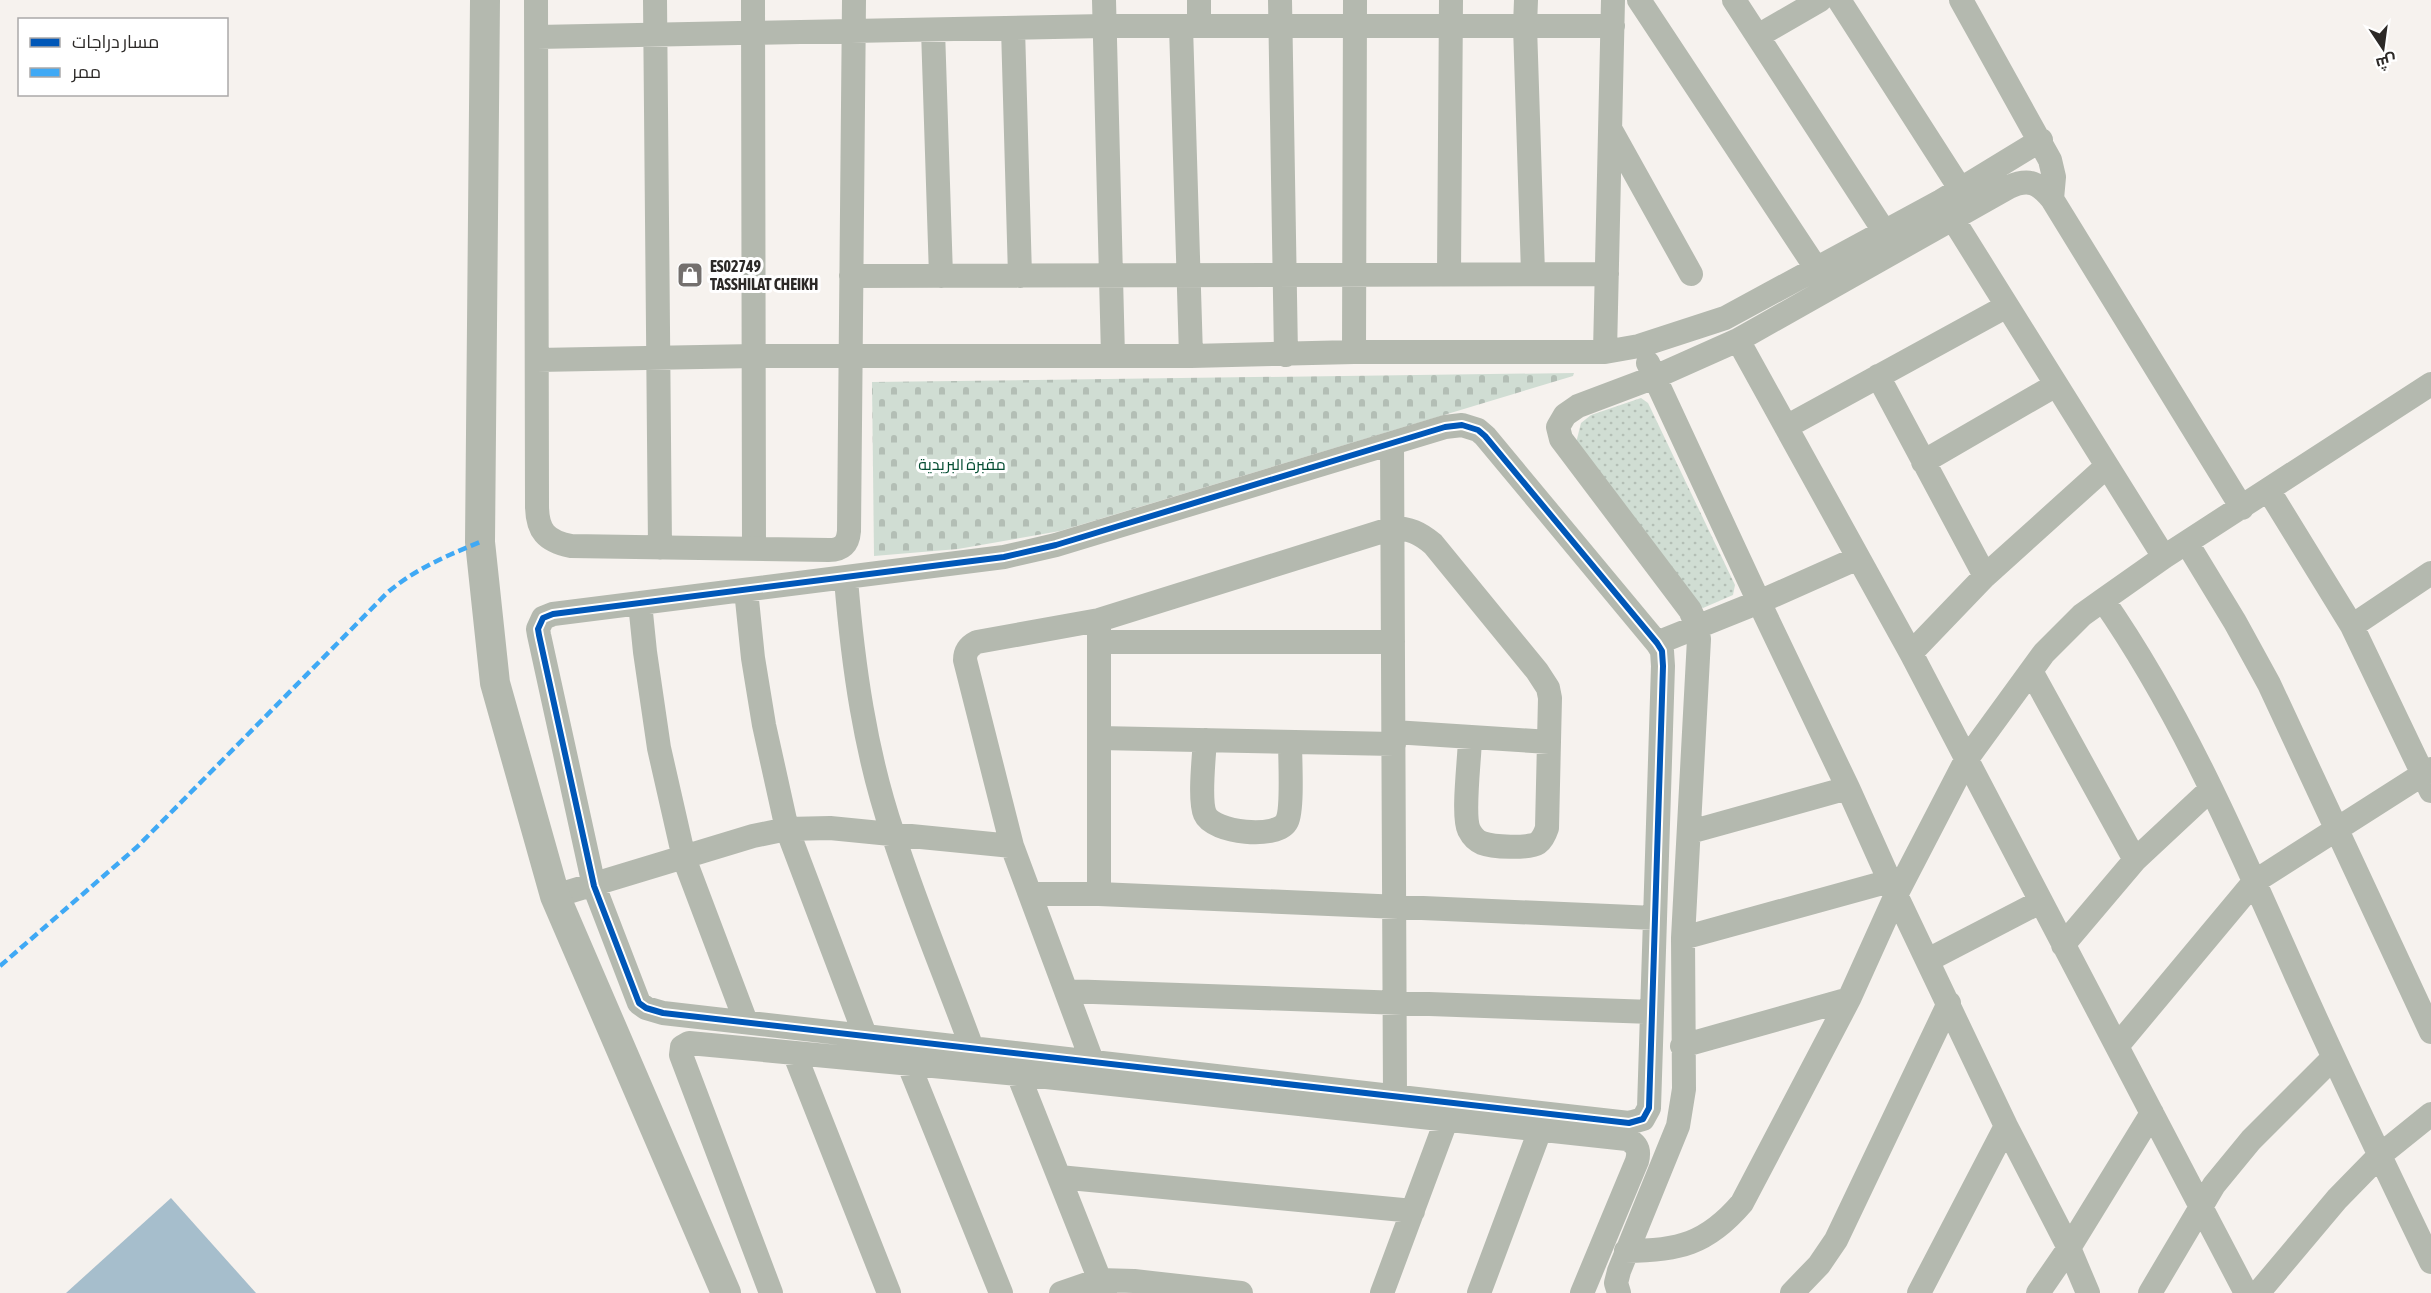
<svg xmlns="http://www.w3.org/2000/svg" width="2431" height="1293" viewBox="0 0 2431 1293" font-family="'Asap Condensed',Cairo,sans-serif">
<style>
.cemetery{fill:url(#cemetery-stones)}
.park{fill:url(#park-dots)}
.water{fill:#a6becc}
.lines{fill:none;stroke-linecap:round;stroke-linejoin:round}
.minor{stroke:#b4b9af;stroke-width:24}
.tertiary{stroke:#b4b9af;stroke-width:30}
.quiet{stroke:#3fa9f5;stroke-width:4.5;stroke-dasharray:9 4.5;stroke-linecap:butt}
.cycleway-casing{stroke:#fff;stroke-width:10}
.cycleway{stroke:#0057b8;stroke-width:6}
.labels{text-anchor:middle;stroke-width:6;stroke-linejoin:round;paint-order:stroke}
.poi-label{font-size:16px;font-weight:bold;fill:#2c2927;stroke:#fff;text-anchor:start}
.park-label{font-size:16px;fill:#034c31;stroke:#fff}
</style>
<defs>
<pattern id="cemetery-stones" width="16" height="16" patternUnits="userSpaceOnUse" patternTransform="scale(1.5)"><rect width="16" height="16" fill="#d0ddd3"/><path d="M2 7V4a2 2 0 0 1 4 0v3zM10 15v-3a2 2 0 0 1 4 0v3z" fill="#b3beb5"/></pattern>
<pattern id="park-dots" width="8" height="8" patternUnits="userSpaceOnUse" patternTransform="scale(1.5)"><rect width="8" height="8" fill="#d0ddd3"/><path d="M2 2h.1M6 6h.1" fill="none" stroke="#b3beb5" stroke-width="1.8" stroke-linecap="round"/></pattern>
</defs>
<rect width="100%" height="100%" fill="#f6f2ee"/>
<path class="cemetery" d="M1574,373L1573,376L1060,531L958,549L874,556L872,382Z"/>
<path class="park" d="M1641,398L1648,403L1735,585L1733,595L1703,608L1695,604L1576,443L1581,423L1591,415Z"/>
<path class="water" d="M171,1198L256,1293H66Z"/>
<g class="lines">
<path class="minor" d="M536,0L537,505C537,531 546,541 571,546L829,550C842,550 848,544 849,531L854,0
M655,0L660,548
M753,0L754,548
M1104,0L1113,356
M1280,0L1286,355
M1526,0L1525,26L1533,273
M1639,0L1816,268
M1734,0L1884,231
M1839,0L1961,190
M1961,0L2050,160L2054,177L2052,199
M1181,26L1191,356
M1199,26V0
M1013,28L1020,276
M933,30L941,276
M1758,36L1820,0
M537,37L1104,26H1613
M1612,132L1691,274
M1946,208L2164,557
M1449,274L1451,0
M851,276L1607,274
M1738,340L1911,653L2246,1293
M1354,352L1355,0
M1605,352L1613,0
M537,360L755,356H1191L1354,352H1605L1639,346L1725,318L1941,201L2041,140
M1648,363L1759,602L1848,788L1896,895L2006,1126L2069,1248L2088,1293
M1878,376L1985,576
M1462,425L1478,430L1485,436L1657,643L1662,651L1663,666L1649,1108L1643,1119L1629,1123L663,1013L646,1008L639,1003L594,886L539,635L538,629L543,618L553,614L1004,557L1056,545L1445,427Z
M1786,427L2007,306
M1392,443L1395,1096
M1923,462L2056,385
M2269,491L2352,626L2431,791
M2187,543L2235,622L2269,684L2431,1032
M846,579C853,665 865,752 893,834C916,906 946,977 972,1048
M746,590L753,658L764,725L787,829L865,1035
M2103,600C2183,715 2239,847 2296,975C2339,1071 2385,1167 2431,1262
M640,603L645,652L659,748L684,858L746,1022
M2352,626L2431,573
M1099,642H1393
M1657,643L1759,602L1858,558
M1911,653L1985,576L2107,466
M2031,671L2135,860
M1394,732L1549,742
M1099,738L1394,744
M1205,740C1204,757 1199,800 1205,814C1213,833 1278,840 1287,821C1293,809 1290,758 1290,742
M1690,832L1848,788
M1030,894H1099L1655,918
M1099,894V626
M555,896L753,836L787,829L830,828L1012,846
M1683,938L1890,881
M2063,945L2135,860L2210,790
M1928,960L2040,902
M1066,991L1652,1012
M2118,1045L2254,882L2431,769
M1682,1046L1849,999
M795,1055L889,1293
M1092,1061L1012,846L965,660C965,651 969,646 977,642L1099,620L1393,528C1409,528 1420,533 1433,544L1537,671L1548,688L1550,698L1547,828C1545,834 1543,839 1538,843C1529,849 1492,847 1482,843C1477,841 1472,836 1469,830C1462,815 1470,757 1470,737
M909,1065L1001,1293
M1018,1074L1105,1293
M1059,1177L1413,1211
M1626,1251C1678,1251 1707,1244 1742,1203L1849,999L1896,895L1966,760L2044,653L2082,615L2103,600L2164,557L2431,384
M771,1293L681,1055L682,1047L689,1043L1018,1074L1627,1139C1637,1144 1640,1150 1637,1161L1582,1293
M1061,1293L1099,1280L1134,1281L1241,1293
M1382,1293L1446,1121
M1479,1293L1540,1130
M1619,1293L1616,1283L1619,1271L1678,1126L1684,1089L1683,938L1699,639L1697,626L1690,610L1561,439L1558,427L1565,415L1578,406L1655,377L1738,340L2009,187C2029,178 2039,183 2052,199L2242,508
M1792,1293L1819,1265L1836,1240L1949,1003
M1919,1293L2006,1126
M2038,1293L2069,1248L2152,1113
M2150,1293L2214,1185L2251,1140L2333,1058
M2258,1293L2337,1199L2379,1156L2431,1114"/>
<path class="tertiary" d="M485,0L480,542L495,683L555,896L726,1293"/>
<path class="quiet" d="M0,966L137,847L387,593C415,569 446,556 480,542"/>
<g class="cycleway-casing">
<path id="cycleway" d="M1462,425L1478,430L1485,436L1657,643L1662,651L1663,666L1649,1108L1643,1119L1629,1123L663,1013L646,1008L639,1003L594,886L539,635L538,629L543,618L553,614L1004,557L1056,545L1445,427Z"/>
</g>
<use href="#cycleway" class="cycleway"/>
</g>
<defs>
<g id="shop-square" transform="scale(1.35)"><rect x="-9" y="-9" width="18" height="18" rx="4" fill="#736f6d" stroke="#fff"/><path d="M-5-2.5h2.3a2.7 3.5 0 0 1 5.4 0H5L5.5 6h-11ZM-1.5-2.5h3a1.5 2.3 0 0 0-3 0Z" fill="#fff"/></g>
</defs>
<g fill-rule="evenodd">
<use href="#shop-square" x="690" y="275"/>
</g>
<g class="labels">
<g class="poi-label">
<text x="710" y="272">ES02749<tspan x="710" dy="18">TASSHILAT CHEIKH</tspan></text>
</g>
<g class="park-label">
<text x="962" y="470">مقبرة البريدية</text>
</g>
</g>
<rect x="18" y="18" width="210" height="78" fill="#ffffff" stroke="#aba9a9" stroke-width="1.5"/>
<rect x="30" y="38" width="30" height="9" fill="#0057b8" stroke="#aba9a9" stroke-width="1.5"/>
<text x="72" y="48" font-size="18" fill="#2c2927">مسار دراجات</text>
<rect x="30" y="68" width="30" height="9" fill="#3fa9f5" stroke="#aba9a9" stroke-width="1.5"/>
<text x="72" y="78" font-size="18" fill="#2c2927">ممر</text>
<g transform="translate(2383 48) rotate(167)" stroke="#ffffff" stroke-width="4.5" paint-order="stroke">
<path d="M0-4.5L10 22L0 15L-10 22Z" fill="#2c2927"/>
<text y="-9" font-size="16" font-weight="bold" text-anchor="middle" fill="#2c2927">ش</text>
</g>
</svg>
